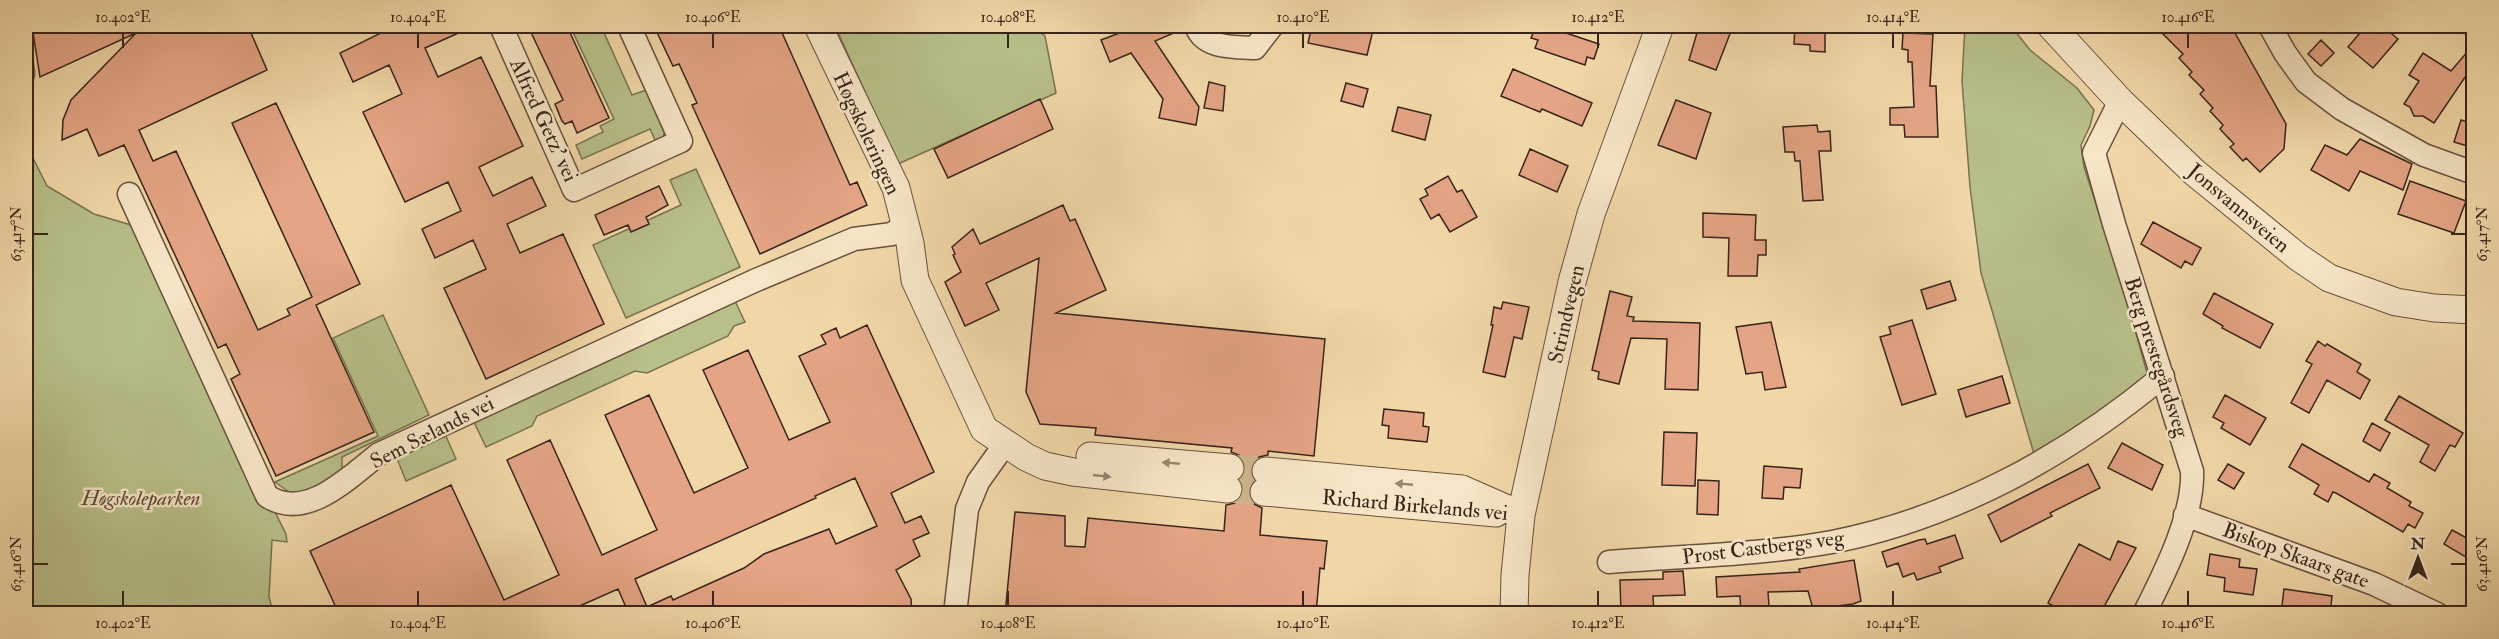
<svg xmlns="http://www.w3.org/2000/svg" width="2499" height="639" viewBox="0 0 2499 639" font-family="'IM FELL Double Pica',serif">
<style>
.green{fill:#b8bf89;stroke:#787252;stroke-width:1.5}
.building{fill:#e4a485;stroke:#39241b;stroke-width:1.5;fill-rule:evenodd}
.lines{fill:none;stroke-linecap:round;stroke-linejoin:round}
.tertiary-tunnel{stroke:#ccb38c;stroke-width:27;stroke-dasharray:27 14;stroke-linecap:butt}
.minor-casing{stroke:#67513e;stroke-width:25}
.tertiary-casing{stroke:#67513e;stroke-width:29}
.minor{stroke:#f6e5c6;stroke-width:22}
.tertiary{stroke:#f6e5c6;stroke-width:27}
.oneway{fill:#988470}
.ticks{fill:none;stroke:#39241b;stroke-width:2}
.labels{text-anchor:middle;stroke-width:5;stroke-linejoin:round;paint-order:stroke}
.street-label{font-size:21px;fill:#39241b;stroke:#f6e5c6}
.park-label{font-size:21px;font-style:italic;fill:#594b36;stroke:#f6e5c6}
.neatline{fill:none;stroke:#39241b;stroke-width:2}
.ticks-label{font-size:15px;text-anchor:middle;fill:#39241b}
</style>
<rect width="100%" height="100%" fill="#f1d7a8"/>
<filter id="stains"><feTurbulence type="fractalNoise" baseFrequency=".00333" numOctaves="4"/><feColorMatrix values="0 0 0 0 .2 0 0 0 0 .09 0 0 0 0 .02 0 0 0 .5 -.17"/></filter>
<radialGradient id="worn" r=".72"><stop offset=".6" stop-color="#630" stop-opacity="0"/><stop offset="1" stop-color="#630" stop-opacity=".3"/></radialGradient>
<path class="green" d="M26,26H29L35,74L26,108L28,148L47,186L94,214L131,225L286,534L287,542L272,540L269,596L273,613H26Z
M570,26H601L632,95L649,89L665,129L663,138L656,142L650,129L582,159L576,145L603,132L600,126L614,119Z
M835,26H1030L1045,36L1056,93L898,164Z
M1965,26H2011L2030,50L2077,88L2094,110L2090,126L2081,145L2084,167L2127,300L2147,373L2141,384L2034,454L1981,273L1970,187L1962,81Z
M696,169L740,267L626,318L593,245L681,205L670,180Z
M735,301L745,322L734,326L728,336L647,373L635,371L537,416L532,426L486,447L473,420Z
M383,315L429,415L342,457V475L331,484L293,495L275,482L378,436L333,338Z
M445,434L456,459L406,481L396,456Z"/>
<path class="building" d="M32,26H248L267,70L139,130L153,161L176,151L258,330L290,315L287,309L312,297L232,123L276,103L360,284L316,305L374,432L276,476L231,379L240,374L226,344L218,348L124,145L99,156L87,129L62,140L63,120L71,100L136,33L40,77Z
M375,26H474L425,48L438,77L481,57L523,146L479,167L486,182L493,196L532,177L546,206L507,224L520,253L563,234L604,324L486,379L444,288L486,269L473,240L435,258L422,229L461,211L448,182L405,202L363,112L402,94L389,65L353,82L340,53L379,34Z
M528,26H567L609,118L577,133L572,121L565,124L562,121L555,104L563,100Z
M654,26H779L850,185L857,182L867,205L760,254L692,105L697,103L679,64L673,66Z
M1138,26H1183V29L1155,41L1199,107L1196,125L1159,118L1163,99L1131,53L1110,62L1101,40Z
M1312,26H1374L1367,55L1308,43Z
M1536,26H1545L1599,44L1594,59L1587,57L1585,65L1535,48L1538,40L1531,38Z
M1699,26H1733L1716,70L1689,60Z
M1795,26H1825V52L1810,51V45L1794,44Z
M2155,26H2231L2286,124L2284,149L2260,172L2246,158L2243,161L2230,147L2234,144L2220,129L2223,125L2210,111L2213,108L2200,94L2204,90L2189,75L2192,72L2179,58L2183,54Z
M2366,26H2382L2398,39L2373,68L2348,47Z
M1903,33L1933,34L1930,86H1936L1938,137H1905L1904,125H1890V108L1914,107L1912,62H1908V50L1902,49Z
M2321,40L2334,53L2321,66L2308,54Z
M2474,44V64L2434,123L2423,116H2414L2410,107L2404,104L2419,81L2409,75L2423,53L2451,71Z
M1513,69L1592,103L1582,126L1542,109L1540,112L1501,96Z
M1209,82L1225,86L1223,111L1204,108Z
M1346,83L1368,89L1363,107L1341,101Z
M1040,99L1053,129L948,178L934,149Z
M1676,100L1711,113L1696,159L1658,145Z
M1398,107L1431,115L1425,140L1392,131Z
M2461,120L2474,124V148L2454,142Z
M1817,125L1818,132L1830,131L1831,151H1819L1823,200L1803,201L1800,161H1795L1794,152H1785L1783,127Z
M2360,139L2412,164L2403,190L2360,171L2349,191L2311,170L2325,145L2347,155Z
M1530,149L1568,166L1557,192L1519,175Z
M1448,176L1457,192L1462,190L1477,217L1450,232L1439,214L1431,219L1420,199L1428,195L1425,189Z
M2410,181L2466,201L2454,233L2398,214Z
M659,186L668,205L646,217L649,224L631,232L628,225L604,235L595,215Z
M1063,205L1070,221L1075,219L1106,290L1056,313L1325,339L1314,456L1268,451V455L1259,457L1253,462L1250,470L1254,480L1248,491L1250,498L1254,504L1262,508L1260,535L1327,541L1324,569L1320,568L1316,614H1005L1015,512L1065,516V546L1085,547L1088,518L1224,531L1226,505L1235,503L1241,498L1244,491L1240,480L1246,470L1244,462L1239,455L1231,452L1232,448L1095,435L1096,428L1040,424L1026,392L1039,258L986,283L999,310L965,326L945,282L961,272L953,255L955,254L952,247L973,229L980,244Z
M1703,213L1756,215L1755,240H1766V255H1758L1757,276H1728L1729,238L1703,237Z
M2153,222L2201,248L2192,265L2185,261L2181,268L2141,244Z
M1950,281L1956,300L1927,309L1921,290Z
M1610,291L1632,297L1627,316L1634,317L1633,321L1700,323L1698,390L1665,389L1667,339L1631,338L1619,384L1598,379L1599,372L1592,370Z
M2214,293L2273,324L2260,348L2222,328L2223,326L2203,314Z
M1503,302L1529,307L1522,339L1514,337L1505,377L1483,372L1493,325H1491L1494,307L1501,309Z
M1912,320L1936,394L1902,405L1880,337L1891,334L1889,327Z
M1771,322L1786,387L1765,390L1762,372L1746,374L1736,327Z
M867,325L934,472L891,493L905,523L921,516L929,533L913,540L920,556L896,570L911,599L912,614H629L618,589L575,608L577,614H339L310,551L451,485L504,600L559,575L507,460L550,440L602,555L657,530L605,415L649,395L694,493L748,468L703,370L748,350L789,440L830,422L799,356L826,344L821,335L836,328L840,338ZM855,478L877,526L836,544L829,529L764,554L744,568L673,600L671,596L647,607L635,579L816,498L815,496Z
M2318,341L2325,346L2327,344L2361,364L2357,372L2370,380L2360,399L2327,380L2309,413L2291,403L2312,364L2306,361Z
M2002,376L2010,403L1966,417L1958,390Z
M2225,395L2266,418L2250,445L2221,428L2224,423L2213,417Z
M2399,396L2463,433L2455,447L2450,445L2435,471L2420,462L2429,445L2385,420Z
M1384,409L1424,413L1423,426L1429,427L1427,442L1388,438L1389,426L1382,425Z
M2372,423L2390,433L2380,451L2363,441Z
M1664,432L1697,433L1695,486L1662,485Z
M2122,443L2163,465L2152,490L2108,468Z
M2302,444L2369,482L2374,474L2390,483L2387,488L2411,502L2409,506L2423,513L2415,528L2408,524L2403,532L2336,493L2333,492L2328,502L2314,494L2319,485L2289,467Z
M2088,464L2100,488L2050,513L2052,516L2001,542L1988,515Z
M2228,464L2244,473L2234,489L2218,480Z
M1764,466L1802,469L1800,488L1784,487L1783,499L1762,498Z
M1698,480L1719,481L1718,515L1697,514Z
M2452,530L2474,542V562L2444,544Z
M1955,535L1963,558L1939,567L1941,572L1917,580L1914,573L1903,577L1898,563L1887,567L1882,552L1919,540L1925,539L1927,544Z
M2118,541L2136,548L2100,614H2068L2048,603L2079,544L2110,560Z
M2210,554L2240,559L2239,567L2257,569L2253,595L2224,591L2225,578L2207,575Z
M1854,560L1861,601L1853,604L1813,609L1808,591L1768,592L1769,606H1759V614H1741L1740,596L1717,597L1716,577L1800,572L1799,569Z
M1683,571L1685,595L1653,596L1654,614H1621L1620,580L1663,579V572Z
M2284,589L2332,596L2330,614H2281Z"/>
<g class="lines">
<path class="tertiary-tunnel" d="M1230,468L1266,471
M1228,489L1264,492"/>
<g class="minor-casing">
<path id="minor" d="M501,26L574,190L681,141L629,26
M1196,26C1204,49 1234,47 1255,48L1272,26
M2270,26L2285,53L2306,82L2342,109L2424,155L2474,173
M2120,101L2094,153L2114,224L2192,471C2194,516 2164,574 2144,614
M129,194L267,496C306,522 349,477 379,454L754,281L854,239L892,234L906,224
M2185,515L2374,584L2437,614
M1609,562C1683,556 1759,555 1832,542C1955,518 2068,455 2163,376
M955,614L967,509L978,482L1005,444"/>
</g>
<g class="tertiary-casing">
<path id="tertiary" d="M818,26L896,188L910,243L915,280L984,429L1026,457L1045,466L1073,472L1228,489
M2051,26L2120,101L2194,172L2298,257L2329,278L2396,302L2434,308L2474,310
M1090,456L1230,468
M1266,471L1462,489L1521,515
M1264,492L1496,513
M1514,614L1515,575L1521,515L1572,282L1591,214L1660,26"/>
</g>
<use href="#minor" class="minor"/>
<use href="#tertiary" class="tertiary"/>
</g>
<defs><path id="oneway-solid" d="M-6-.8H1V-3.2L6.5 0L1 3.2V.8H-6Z" transform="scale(1.5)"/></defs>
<g class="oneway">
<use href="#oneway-solid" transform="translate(1171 463) rotate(-175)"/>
<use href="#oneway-solid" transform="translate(1102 476) rotate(6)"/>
<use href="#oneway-solid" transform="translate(1404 484) rotate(-175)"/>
</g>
<path class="ticks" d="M123,33V48M418,33V48M713,33V48M1008,33V48M1303,33V48M1598,33V48M1893,33V48M2188,33V48M33,234H48M2451,234H2466M33,564H48M2451,564H2466M123,591V606M418,591V606M713,591V606M1008,591V606M1303,591V606M1598,591V606M1893,591V606M2188,591V606"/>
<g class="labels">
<g class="street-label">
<text transform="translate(544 120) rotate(65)" y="7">Alfred Getz' vei</text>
<text transform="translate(867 133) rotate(65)" y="7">Høgskoleringen</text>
<text transform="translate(2239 208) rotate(40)" y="7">Jonsvannsveien</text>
<text transform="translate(1566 314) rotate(-77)" y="7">Strindvegen</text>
<text transform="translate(2157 357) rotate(72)" y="7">Berg prestegårdsveg</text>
<text transform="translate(432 432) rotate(-27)" y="7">Sem Sælands vei</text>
<text transform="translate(1415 505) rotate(5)" y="7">Richard Birkelands vei</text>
<text transform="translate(1763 547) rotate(-7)" y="7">Prost Castbergs veg</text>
<text transform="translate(2296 555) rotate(20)" y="7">Biskop Skaars gate</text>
</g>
<g class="park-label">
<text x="141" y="505">Høgskoleparken</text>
</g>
</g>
<rect width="2499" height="639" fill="none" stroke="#f1d7a8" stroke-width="66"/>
<g transform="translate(2418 558)" stroke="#f6e5c6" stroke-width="4.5" paint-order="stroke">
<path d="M0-4.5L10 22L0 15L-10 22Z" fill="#39241b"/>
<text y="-9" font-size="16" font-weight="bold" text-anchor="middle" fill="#39241b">N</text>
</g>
<rect x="33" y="33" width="2433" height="573" class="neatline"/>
<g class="ticks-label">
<text x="123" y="22">10.402°E</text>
<text x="418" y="22">10.404°E</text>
<text x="713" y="22">10.406°E</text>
<text x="1008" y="22">10.408°E</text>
<text x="1303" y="22">10.410°E</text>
<text x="1598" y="22">10.412°E</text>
<text x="1893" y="22">10.414°E</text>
<text x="2188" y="22">10.416°E</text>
<text transform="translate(16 234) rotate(-90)" y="5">63.417°N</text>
<text transform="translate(2482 234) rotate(-90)" y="5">63.417°N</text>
<text transform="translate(16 564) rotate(-90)" y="5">63.416°N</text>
<text transform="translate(2482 564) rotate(-90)" y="5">63.416°N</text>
<text x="123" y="628">10.402°E</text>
<text x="418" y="628">10.404°E</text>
<text x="713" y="628">10.406°E</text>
<text x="1008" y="628">10.408°E</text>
<text x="1303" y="628">10.410°E</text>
<text x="1598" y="628">10.412°E</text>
<text x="1893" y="628">10.414°E</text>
<text x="2188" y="628">10.416°E</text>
</g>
<rect width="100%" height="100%" filter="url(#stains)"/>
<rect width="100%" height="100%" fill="url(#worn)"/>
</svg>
